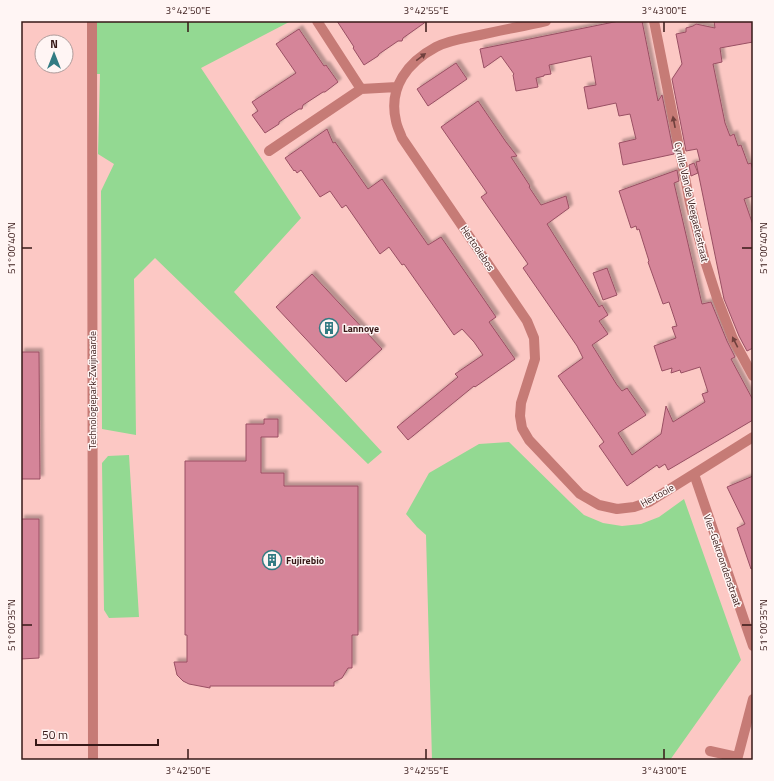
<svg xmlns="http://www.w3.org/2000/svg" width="774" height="781" viewBox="0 0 774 781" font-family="'Titillium Web',sans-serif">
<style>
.green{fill:#93d992}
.building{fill:#d58599;stroke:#994f63;filter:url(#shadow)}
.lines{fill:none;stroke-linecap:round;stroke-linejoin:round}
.street{stroke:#c67b76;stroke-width:10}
.oneway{fill:#70403d}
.ticks{fill:none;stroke:#371817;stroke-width:1.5}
.labels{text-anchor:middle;stroke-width:3;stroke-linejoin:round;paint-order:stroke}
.street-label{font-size:10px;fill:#371817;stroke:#fff5f4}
.poi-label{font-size:10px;font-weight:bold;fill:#371817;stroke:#fff5f4;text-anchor:start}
.neatline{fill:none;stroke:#371817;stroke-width:1.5}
.ticks-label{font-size:10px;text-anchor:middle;fill:#371817}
</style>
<defs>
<filter id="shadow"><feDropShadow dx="3.5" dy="-3.5" stdDeviation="1" flood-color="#0004"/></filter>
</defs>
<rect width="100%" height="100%" fill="#fcc8c4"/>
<path class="green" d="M95,21H291L201,68L301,218L234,292L382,452L368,464L155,258L134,279L136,435L102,429L101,191L114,164L98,154L100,74H92Z
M509,442L570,502L584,515L603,523L622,526L641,524L659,517L684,499L741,660L670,760H432L426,535L417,527L406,514L429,473L479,444Z
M129,455L139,617L109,618L104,610L102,463L108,456Z"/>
<path class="building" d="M337,21H427L403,38L402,41H398L379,54L378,56L364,65L353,48L354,47Z
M619,21H642L658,101L662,95L674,154L623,165L619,143L636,139L630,114L619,116L616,103L588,109L584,87L596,85L591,56L549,65L551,74L544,75V76L536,78L538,87L516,91L513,75L514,74L501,56L484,68L480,49Z
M714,21H753V42L720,48L722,62L713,64L725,123L730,136L734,134L738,146L741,145L748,164L751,163L753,170V196L744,199L753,225V348L747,351L739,336L724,299L696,162L700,161L697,149L686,151L672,79L682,64L676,34L686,32V28L693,26L696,24L715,28Z
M299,29L324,66L326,65L338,82L325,92H323L303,105L302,109H299L279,122V124L265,133L252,115L258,111L252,102L296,73L276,44Z
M456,63L467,79L428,106L417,89Z
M478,101L506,142L517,156L511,157L530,186L529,187L541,205L566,196L569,208L547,224L599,307L602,305L608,315L599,321L608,334L592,345L617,385L622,391L627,388L646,415L618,433L632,455L661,434L666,406L673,422L705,402L702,394L708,392L700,367L681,373L680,370L671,373L672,368L662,371L654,346L676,338L672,327L677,326L669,302L663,304L648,262L649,261L639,229L637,230L636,226L631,228L619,191L677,170L679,181L674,183L702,304L711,302L727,341L735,357L731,359L753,400V420L668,470L665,464L659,468L657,465L627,486L599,446L604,442L558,376L583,358L577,346L523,268L528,264L481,197L487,193L441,127Z
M327,129L333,143L335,142L368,189L382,179L428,245L441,237L496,317L489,322L515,359L475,387L474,386L408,440L397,427L458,377L455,374L483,355L474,342L462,329L454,335L404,264L402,265L389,247L380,254L346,205L342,208L330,191L320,197L301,170L297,173L295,170L294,171L285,158Z
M694,163L698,173L691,176L689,165Z
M607,268L617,295L603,300L593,273Z
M312,274L382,349L346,382L276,307Z
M21,352H39L40,479H21Z
M264,419H278V437H261V473H284V486H358V635H352V668H348L342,678L334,682V686H210V688L189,684L183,681L177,675L174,662H187V635H185V461H246V424H264Z
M753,476V568L751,569L737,528L745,524L727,487Z
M21,519H39V658L21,659Z"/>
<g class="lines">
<path class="street" d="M92,21L93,760
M317,21L361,89
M546,21C524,26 502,30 480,35C466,38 449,40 436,47C408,62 388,87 396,121C397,127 400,132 402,138L527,321L534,338L535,359L521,403L520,416L522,428L529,440L580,494L599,505L617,509L634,507L649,502L753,437
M654,21L690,203L705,261L717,298L733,339L753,376
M269,151L361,89L397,87
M694,474L753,646
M710,751L737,757
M737,760L753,699"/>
</g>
<defs><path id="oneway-solid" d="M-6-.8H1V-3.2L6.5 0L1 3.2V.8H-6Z"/></defs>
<g class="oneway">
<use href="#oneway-solid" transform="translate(421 57) rotate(-37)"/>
<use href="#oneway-solid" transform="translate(674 122) rotate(-101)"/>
<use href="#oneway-solid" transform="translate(735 342) rotate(-117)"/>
</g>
<path class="ticks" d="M188,22V32M426,22V32M664,22V32M22,248H32M742,248H752M22,625H32M742,625H752M188,749V759M426,749V759M664,749V759"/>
<defs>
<g id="building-ring" transform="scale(1)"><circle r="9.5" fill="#fff5f4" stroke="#337b83" stroke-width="1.5"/><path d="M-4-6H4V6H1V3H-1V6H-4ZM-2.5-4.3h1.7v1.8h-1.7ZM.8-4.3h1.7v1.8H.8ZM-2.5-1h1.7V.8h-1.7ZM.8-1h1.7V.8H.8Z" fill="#337b83"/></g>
</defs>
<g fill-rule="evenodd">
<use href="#building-ring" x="329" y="328"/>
<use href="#building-ring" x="272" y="560"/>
</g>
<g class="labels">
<g class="street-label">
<text transform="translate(692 202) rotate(77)" y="4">Cyrille Van de Veegaetestraat</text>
<text transform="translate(478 248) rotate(56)" y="4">Hertooiebos</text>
<text transform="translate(92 390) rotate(-90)" y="4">Technologiepark-Zwijnaarde</text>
<text transform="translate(657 495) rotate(-29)" y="4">Hertooie</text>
<text transform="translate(723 560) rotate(71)" y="4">Vier-Gekroondenstraat</text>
</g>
<g class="poi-label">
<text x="343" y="332">Lannoye</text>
<text x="286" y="564">Fujirebio</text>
</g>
</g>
<rect width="774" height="781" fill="none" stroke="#fff5f4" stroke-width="44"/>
<g transform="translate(54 54)"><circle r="19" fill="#fff5f4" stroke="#af9d9c"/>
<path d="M0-3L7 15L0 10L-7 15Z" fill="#337b83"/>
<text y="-6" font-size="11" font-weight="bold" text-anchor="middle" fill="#371817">N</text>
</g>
<path d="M36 739v6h122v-6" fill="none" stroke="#371817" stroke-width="2"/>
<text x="42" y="739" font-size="12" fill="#371817" stroke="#fff5f4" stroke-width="3" paint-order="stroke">50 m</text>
<rect x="22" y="22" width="730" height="737" class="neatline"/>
<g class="ticks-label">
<text x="188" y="14">3°42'50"E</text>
<text x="426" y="14">3°42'55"E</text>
<text x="664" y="14">3°43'00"E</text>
<text transform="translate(11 248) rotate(-90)" y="4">51°00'40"N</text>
<text transform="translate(763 248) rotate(-90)" y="4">51°00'40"N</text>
<text transform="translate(11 625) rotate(-90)" y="4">51°00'35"N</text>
<text transform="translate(763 625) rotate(-90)" y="4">51°00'35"N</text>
<text x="188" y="774">3°42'50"E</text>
<text x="426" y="774">3°42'55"E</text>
<text x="664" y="774">3°43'00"E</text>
</g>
</svg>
